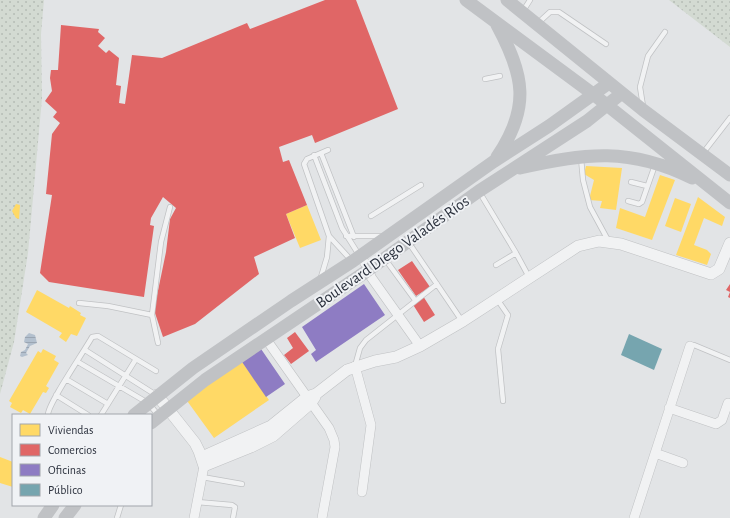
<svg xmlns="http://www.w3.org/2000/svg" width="730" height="518" viewBox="0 0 730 518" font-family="'Alegreya Sans',sans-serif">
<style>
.park{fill:url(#park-dots)}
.water{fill:url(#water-rules)}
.homes{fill:#ffd966}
.shops{fill:#e06666}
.offices{fill:#8e7cc3}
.public{fill:#76a5af}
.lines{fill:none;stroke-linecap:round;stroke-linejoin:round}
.service-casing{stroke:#c0c2c4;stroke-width:6}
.minor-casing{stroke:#c0c2c4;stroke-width:10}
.tertiary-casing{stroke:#c0c2c4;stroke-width:12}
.service{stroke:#f1f2f3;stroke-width:4.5}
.minor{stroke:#f1f2f3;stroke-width:9}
.tertiary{stroke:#f1f2f3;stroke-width:11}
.secondary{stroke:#c0c2c5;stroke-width:13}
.labels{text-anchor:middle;stroke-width:4;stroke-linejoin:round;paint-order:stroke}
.street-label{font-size:16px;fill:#2b313d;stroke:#f0f2f5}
</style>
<defs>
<pattern id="park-dots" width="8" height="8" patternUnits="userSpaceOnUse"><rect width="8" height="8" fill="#d3dad2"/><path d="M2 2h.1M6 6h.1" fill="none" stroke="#b5bcb5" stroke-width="1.8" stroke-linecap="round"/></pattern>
<pattern id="water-rules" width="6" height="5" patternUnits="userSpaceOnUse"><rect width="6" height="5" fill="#b3c0ce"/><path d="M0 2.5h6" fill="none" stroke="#9aa5b2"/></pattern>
</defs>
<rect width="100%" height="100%" fill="#e2e4e6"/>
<path class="park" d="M0,0H44L41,34L42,98L28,253L14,342L0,394Z
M669,0H730V47Z"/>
<path class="water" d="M29,333L35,335L37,343L30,346L26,353L28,355L22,357L20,356L21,352L25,350L28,344L24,342L25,337Z"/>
<path class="homes" d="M586,166L622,168L616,210L600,208L602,201L589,200L594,180L584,174Z
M660,175L675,180L652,240L616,228L620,208L645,217Z
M698,197L725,217L722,226L704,218L694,245L707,250L711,254L707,265L676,255Z
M675,198L691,204L681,232L665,226Z
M16,204L20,205L19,219L16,218L12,211Z
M307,205L321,240L300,248L286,214Z
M37,290L69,308L70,306L81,313L80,315L86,318L77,336L71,334L66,342L59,337L62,333L26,312Z
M43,349L56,356L54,360L59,363L46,386L49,388L46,393L43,392L30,414L23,410L21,413L10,407L12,403L9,401L38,351L41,353Z
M240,359L269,400L214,438L185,398Z
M0,457L13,462V487L0,483Z"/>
<path class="shops" d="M325,0H356L398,109L315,143L312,135L279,147L283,162L289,160L307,205L286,214L295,238L254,257L259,274L195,324L163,337L154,310L166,252L170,219L176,208L163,197L151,218L150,225L154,226L144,297L49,282L40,273L52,195L46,194L52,134L60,123L53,117L57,112L45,101L52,91L50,78L51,70H58L61,25L99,29L98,32L105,38L98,46L106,53L109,50L119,58L116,85L121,86L119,103L125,104L132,55L162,58L247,23L250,29Z
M412,261L430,287L416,296L398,270Z
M730,284V298L728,297L730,292L726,290Z
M423,296L435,315L424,322L412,303Z
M295,332L309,351L291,364L284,355L293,348L287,338Z"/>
<path class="offices" d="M364,284L385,315L316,362L311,354L316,350L302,327Z
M259,346L285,384L266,397L240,359Z"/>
<path class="public" d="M629,334L662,349L654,370L621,355Z"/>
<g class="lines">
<g class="service-casing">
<path id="service" d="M523,11L530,0
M538,23L550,12H559L606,44
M485,79L500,76
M643,106L640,87L648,56L665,32
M328,150L307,159L304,164L329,236L351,260
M321,153L354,237
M703,153L730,118
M314,155L342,228L359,255
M581,158L583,180L590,207L609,242
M631,182L647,186
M480,193L516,253L529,277
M628,201L639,204L642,202L655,165
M371,216L421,185
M346,236H381
M409,243L462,321
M385,259L415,300
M496,265L516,253
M321,277L327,257L329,236
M497,299L508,315L498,349L503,401
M79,303L108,306L152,315
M158,343L152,315L161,242L170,207
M690,346L694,345L730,360
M85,350L156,395
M78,362L148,403L159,416
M355,366L360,348L366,340L437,284
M66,379L108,404
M56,395L88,415
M48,415C47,405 85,350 92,337L98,336L156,371
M101,415L136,359
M202,477L242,484
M197,502L232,505L235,507L233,518
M117,518L121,505"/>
</g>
<g class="minor-casing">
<path id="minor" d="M360,256L369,269L371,277L420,346
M266,339L329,428L334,440L335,447L322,518
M355,366L371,425L362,492
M669,408L716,424L722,420L728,403
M655,453L683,463
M194,518L204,466
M634,518L690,346"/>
</g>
<g class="tertiary-casing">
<path id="tertiary" d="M157,395L195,443L199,451L204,466L251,447L273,436L311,403L315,397
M202,457L271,426L307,397L316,394L347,370L375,361L396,357L420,346L463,321L578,246L599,241L621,244L711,274L719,269L730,243"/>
</g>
<use href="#service" class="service"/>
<use href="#minor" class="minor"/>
<use href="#tertiary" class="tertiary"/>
<path class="secondary" d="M466,0L593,94L730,203
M507,0L643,110L730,175
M497,157C531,107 524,75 497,25
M520,168C585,153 630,147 692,178
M134,415L193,368L291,301L353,261L493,162L549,126L609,83
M151,423L205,380L364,273L479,191L587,121L622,93
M44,518L53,505
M65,518L75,505"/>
</g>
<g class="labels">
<g class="street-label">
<text transform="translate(392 251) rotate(-35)" y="6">Boulevard Diego Valadés Ríos</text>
</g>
</g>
<rect x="12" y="414" width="140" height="92" fill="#f0f2f5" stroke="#a1a5ab"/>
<rect x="20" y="424" width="20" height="12" fill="#ffd966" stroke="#a1a5ab"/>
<text x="48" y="434" font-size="12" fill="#2b313d">Viviendas</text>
<rect x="20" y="444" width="20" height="12" fill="#e06666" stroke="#a1a5ab"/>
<text x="48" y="454" font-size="12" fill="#2b313d">Comercios</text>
<rect x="20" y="464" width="20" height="12" fill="#8e7cc3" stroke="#a1a5ab"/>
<text x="48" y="474" font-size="12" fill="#2b313d">Oficinas</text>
<rect x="20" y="484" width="20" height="12" fill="#76a5af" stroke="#a1a5ab"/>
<text x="48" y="494" font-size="12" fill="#2b313d">Público</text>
</svg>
